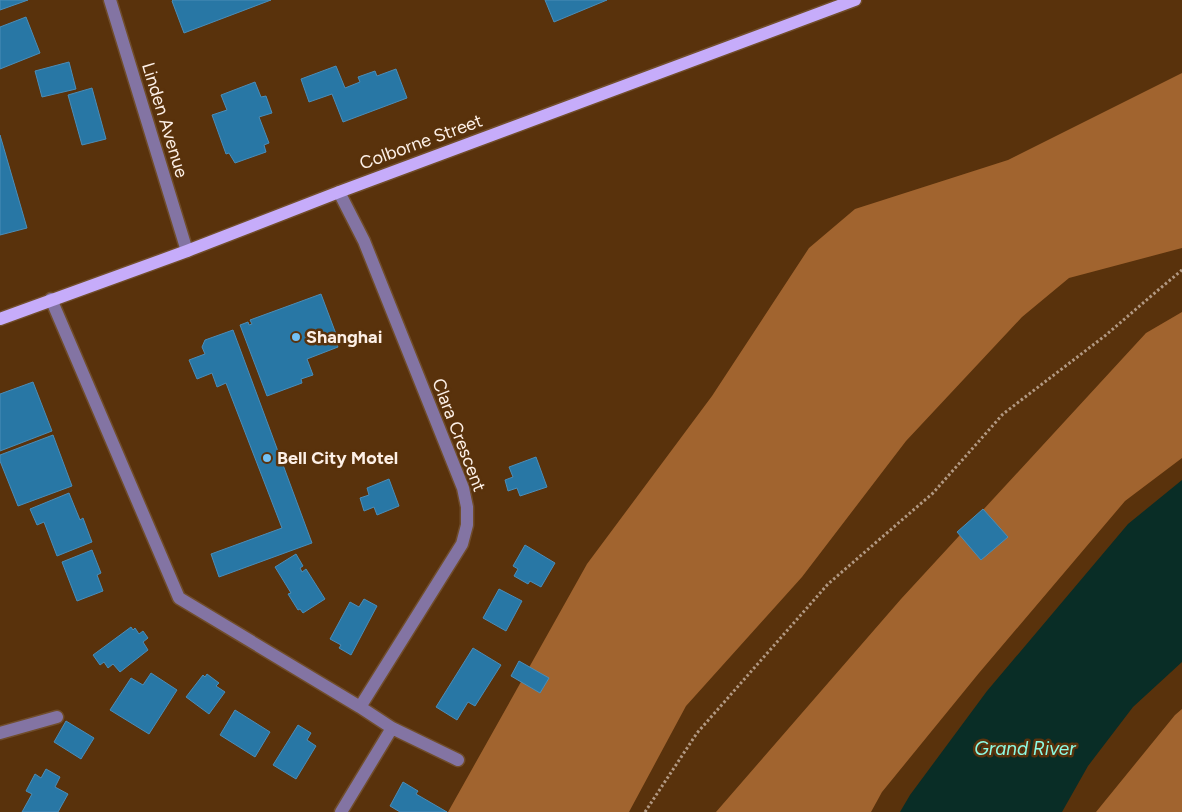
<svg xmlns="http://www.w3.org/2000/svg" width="1182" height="812" viewBox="0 0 1182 812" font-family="Figtree,sans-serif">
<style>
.forest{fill:#a1642f}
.water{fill:#092d26}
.building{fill:#2877a5;stroke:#4b8db8}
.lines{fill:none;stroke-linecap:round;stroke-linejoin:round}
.minor-casing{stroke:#704d2b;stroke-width:15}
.major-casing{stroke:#704d2b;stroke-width:15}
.path{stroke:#b29983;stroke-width:3;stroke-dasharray:2.5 2.5;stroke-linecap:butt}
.minor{stroke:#8374a3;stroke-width:12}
.major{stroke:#c6acfa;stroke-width:12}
.poi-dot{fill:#72c1f5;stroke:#59320c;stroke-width:2}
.labels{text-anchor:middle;stroke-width:5;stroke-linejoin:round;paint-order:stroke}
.street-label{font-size:18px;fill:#fdf0e7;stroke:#59320c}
.poi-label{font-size:18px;font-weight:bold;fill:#fdf0e7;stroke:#59320c;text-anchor:start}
.water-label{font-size:19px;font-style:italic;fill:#8dfbe5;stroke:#59320c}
</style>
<rect width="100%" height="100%" fill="#59320c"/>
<path class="forest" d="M1182,73V248L1069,278L1022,317L906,441L802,577L686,706L629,812H448L587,564L712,396L809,248L855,209L1008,160Z
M1182,312V458L1125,501L979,673L882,792L871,812H716L901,599L1146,333Z
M1182,709V812H1096L1175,715Z"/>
<path class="water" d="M1182,480V662L1133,707L1088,766L1062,812H900L910,795L987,691L1128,524Z"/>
<path class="building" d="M0,0H28L0,10Z
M173,0H271L184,33L172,1Z
M545,0H607L554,22Z
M26,17L40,53L0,69V27Z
M69,62L76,89L42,97L35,71Z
M336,66L345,88L360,82L358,77L375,71L377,76L396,69L407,98L343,122L332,94L309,102L301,79Z
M255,82L261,97L266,96L272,113L259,117L269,143L264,145L266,152L235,163L229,153L226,154L212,115L227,110L221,95Z
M92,88L106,139L82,145L68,95Z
M0,135L27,228L0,235Z
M321,294L336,334L333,335L338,347L307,359L313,375L301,379L302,383L267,396L240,325L248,322L249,325L252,324L250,320Z
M233,330L312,543L219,577L211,554L282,528L226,383L217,387L212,373L197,379L189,360L205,354L202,347L205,340Z
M33,382L52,431L0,451V394Z
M53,435L72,486L18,506L0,461V455Z
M536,457L547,487L520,496L517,488L508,491L505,480L513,477L509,467Z
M389,479L399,506L377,515L374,507L364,511L360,498L369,495L367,488Z
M69,493L80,520L83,518L92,542L57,556L44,522L37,525L30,509Z
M983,509L1008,537L981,560L957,532Z
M525,545L555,563L541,587L530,581L528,584L514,576L518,569L513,566Z
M92,550L101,573L97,575L103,591L77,601L62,562Z
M296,554L303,566L300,568L302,572L306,569L325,599L303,613L300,609L298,610L288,594L291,593L275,567Z
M499,589L522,601L506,631L483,618Z
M364,599L377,606L351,655L339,648L341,645L330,639L350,602L359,607Z
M131,627L133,630L135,628L139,634L143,631L148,638L143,642L148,650L120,672L113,664L108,668L104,662L100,665L93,655Z
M473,648L501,665L475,706L468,702L457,720L436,707Z
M519,661L549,678L540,693L511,676Z
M151,673L177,690L149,734L110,710L131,678L143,685Z
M207,674L219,683L216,686L225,692L209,714L186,697L203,675L205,677Z
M235,710L270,732L255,757L220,735Z
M66,721L94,738L81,759L54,742Z
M298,725L311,733L307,740L316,746L296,779L273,765Z
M46,769L60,777L55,787L68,794L58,812H22L32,794L26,791L35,774L41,778Z
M403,782L418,791L416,794L447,812H400L390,806Z"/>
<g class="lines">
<g class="minor-casing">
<path id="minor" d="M110,0L187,251
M339,192L364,241L463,488L467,507V525L462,544L360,707
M51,299L179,598L360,707L392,728L458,760
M0,733L57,717
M341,812L392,728"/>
</g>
<g class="major-casing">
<path id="major" d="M0,319L187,251L339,192L855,0"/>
</g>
<path class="path" d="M645,812L697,733L828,584L933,493L1003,414L1106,335L1157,291L1182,270"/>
<use href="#minor" class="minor"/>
<use href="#major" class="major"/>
</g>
<g class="poi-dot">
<circle cx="296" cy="337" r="5"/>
<circle cx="267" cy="458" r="5"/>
</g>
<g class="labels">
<g class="street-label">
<text transform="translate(165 120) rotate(73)" y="6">Linden Avenue</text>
<text transform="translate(421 142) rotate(-20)" y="6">Colborne Street</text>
<text transform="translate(459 435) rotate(69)" y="6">Clara Crescent</text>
</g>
<g class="poi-label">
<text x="306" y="343">Shanghai</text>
<text x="277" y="464">Bell City Motel</text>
</g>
<g class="water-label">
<text x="1025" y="755">Grand River</text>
</g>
</g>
</svg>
